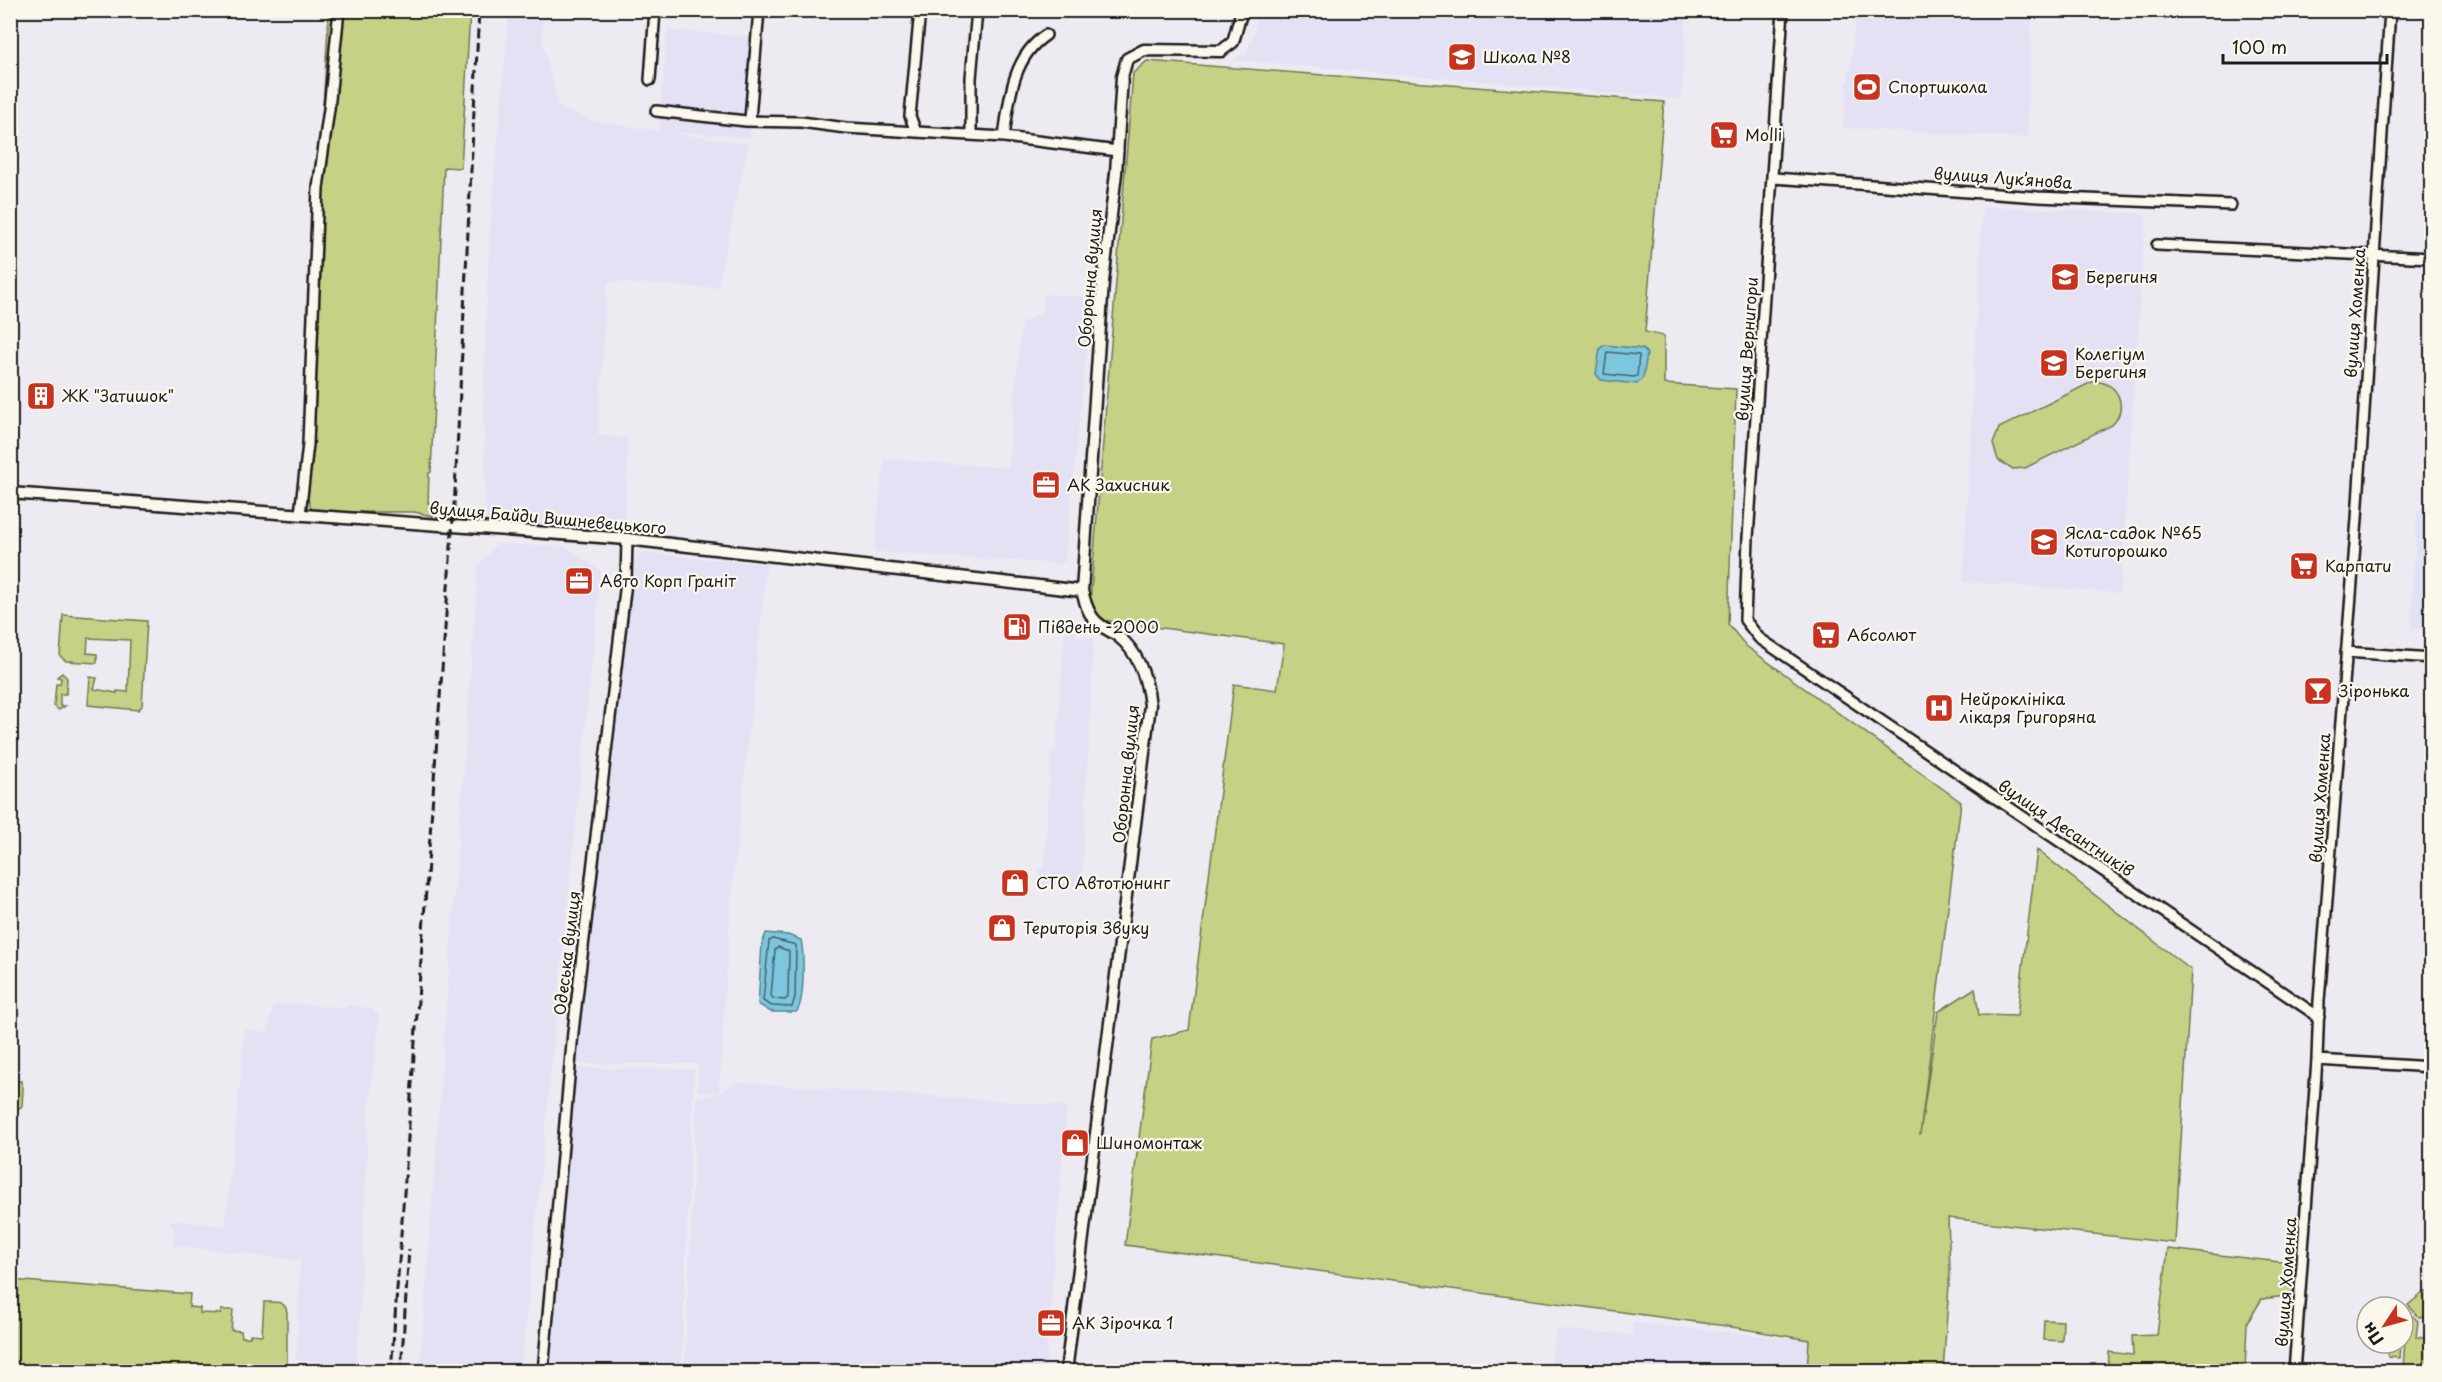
<svg xmlns="http://www.w3.org/2000/svg" width="2442" height="1382" viewBox="0 0 2442 1382" font-family="'Playpen Sans',sans-serif">
<style>
.built{fill:#e4e1f5}
.green{fill:#c6d185;stroke:#717650;stroke-width:1.5}
.water{fill:#7dc7de;stroke:#568390;stroke-width:1.5}
.lines{fill:none;stroke-linecap:round;stroke-linejoin:round}
.shore{stroke:#43606a;stroke-width:1.5}
.minor-casing{stroke:#1c1c1c;stroke-width:14}
.tertiary-casing{stroke:#1c1c1c;stroke-width:15}
.minor{stroke:#fbf7ec;stroke-width:9}
.tertiary{stroke:#fbf7ec;stroke-width:10}
.rail{stroke:#1c1c1c;stroke-width:3;stroke-dasharray:9 4.5;stroke-linecap:butt}
.labels{text-anchor:middle;stroke-width:4.5;stroke-linejoin:round;paint-order:stroke}
.poi-label{font-size:16px;fill:#1c1c1c;stroke:#fbf7ec;text-anchor:start}
.street-label{font-size:16px;fill:#1c1c1c;stroke:#fbf7ec}
</style>
<rect width="100%" height="100%" fill="#eeeaf1"/>
<filter id="ink" filterUnits="userSpaceOnUse"><feTurbulence type="fractalNoise" baseFrequency=".0167" numOctaves="2"/><feDisplacementMap in="SourceGraphic" scale="12" xChannelSelector="R" yChannelSelector="G"/><feConvolveMatrix kernelMatrix="1 2 1 2 8 2 1 2 1" color-interpolation-filters="sRGB"/></filter>
<g filter="url(#ink)">
<path class="built" d="M509,11H545L542,38L558,107L590,120L659,131L667,30L757,37L750,137L661,131L748,144L718,288L607,282L598,435L628,438L625,534L486,520L483,403L489,240Z
M1256,11H1687L1681,99L1233,60L1246,53L1254,35Z
M1857,11H2032L2027,138L1842,128Z
M1982,206L2146,214L2120,593L1963,582Z
M1044,294L1092,297L1065,561L1058,564L874,552L884,459L1008,468L1021,324L1042,312Z
M2431,329V630L2411,628V612L2417,515L2423,504Z
M496,544L565,547L601,571L521,1371H420L478,566Z
M644,553L767,564L731,903L719,1092H698V1064H575L636,557Z
M1065,629L1076,630V637L1094,638L1082,880H1077L1076,886L1038,884L1039,870L1044,869L1051,751H1056Z
M294,1003L344,1008L348,1004L372,1009L380,1017L369,1103L359,1335L356,1365L296,1360L300,1261L173,1245L175,1227L171,1226V1220L225,1226L241,1074L244,1029L268,1033L273,1006Z
M575,1068L694,1069L681,1371H551Z
M735,1082L1067,1106L1045,1371H685L696,1098L720,1093Z
M1632,1323L1809,1340L1807,1371L1549,1372L1556,1329L1632,1335Z"/>
<path class="green" d="M329,11H470L461,168L444,167L431,472L429,473L428,503L434,504L433,516L414,512H316L311,508L308,500L320,188L327,161L332,110L323,108Z
M1147,61L1664,102L1645,332L1664,336V384L1736,389L1728,624L1746,646L1961,802L1920,1135L1938,1012L1975,988L1979,1015L2017,1016L2037,850L2191,970L2175,1243L1948,1218L1950,1270L1943,1372L1807,1371L1809,1340L1726,1326L1125,1245L1152,1039L1189,1030L1234,684L1277,690L1284,644L1101,620L1090,602L1133,73Z
M2092,382C2117,379 2130,407 2112,425L2025,468L2013,469L1998,460L1993,444L1999,428Z
M63,615L147,621L142,706L138,710L88,705L90,677L97,678L94,689L117,693V691L128,692L130,640L88,638L87,653L97,654V663L66,661L60,656Z
M62,673L67,678L66,694H60V706H65L59,710L54,706L56,684H60L61,678L57,677Z
M11,1081H21L23,1088L22,1106L18,1109H11Z
M2168,1249L2297,1264L2293,1295L2262,1299L2247,1323L2245,1371H2108L2109,1352L2133,1355L2132,1336L2157,1335Z
M11,1280L190,1294L189,1307L200,1308V1313L221,1314V1310H233L231,1330L241,1331L242,1337H250V1334L262,1335L264,1302C275,1302 285,1300 287,1312V1371H11Z
M2424,1292H2431V1318L2419,1317L2408,1305Z
M2407,1311L2418,1321L2416,1337L2431,1339L2429,1370L2403,1368Z
M2044,1320L2063,1321L2062,1341L2043,1340Z
M2389,1343H2400L2399,1358L2388,1357Z
M2055,1364L2102,1367V1371H2055Z"/>
<path class="water" d="M1605,345L1643,349L1647,354L1643,378L1637,384L1601,380L1596,374L1600,348Z
M766,933L788,935L801,940C804,954 805,1003 796,1012H771L758,1004L762,944Z"/>
<g class="lines">
<path class="shore" d="M1607,352L1639,355L1637,376L1634,377L1604,374Z
M773,939L796,945L795,997L792,1007L772,1006L763,1001L769,941Z
M778,947L789,951L788,997L785,1000L774,999L771,996L775,950Z"/>
<g class="minor-casing">
<path id="minor" d="M1783,10L1748,538L1745,620L1759,638L2319,1017
M650,80L655,10
M656,111L746,121L801,122L846,128L1004,137L1118,151
M750,119L759,10
M916,132L910,116L920,10
M971,135V78L977,10
M1004,137C1009,101 1012,57 1046,35
M1774,178L2038,197L2231,205
M2157,245L2432,258
M300,514L308,444L318,188L329,109L339,10
M2346,652L2432,658
M2317,1060L2432,1067
M543,1372L573,1032L626,582L627,539
M2294,1372L2317,1060L2319,1001L2357,519L2390,10"/>
</g>
<g class="tertiary-casing">
<path id="tertiary" d="M10,493L627,539L1082,591
M1066,1372L1150,705C1147,680 1139,653 1119,637C1113,632 1105,629 1099,624C1089,617 1085,602 1082,591L1103,282L1116,173L1122,77L1127,59L1144,50L1221,51L1233,42L1242,10"/>
</g>
<use href="#minor" class="minor"/>
<use href="#tertiary" class="tertiary"/>
<path class="rail" d="M391,1372L455,491L479,10
M401,1372L409,1249"/>
</g>
</g>
<defs>
<g id="school-square" transform="scale(1.5)"><rect x="-9" y="-9" width="18" height="18" rx="4" fill="#c8321e" stroke="#fbf7ec"/><path d="M0-5L7-2L0 1L-7-2ZM-4 1L0 2.5L4 1V4Q0 6-4 4Z" fill="#fff"/></g>
<g id="stadium-square" transform="scale(1.5)"><rect x="-9" y="-9" width="18" height="18" rx="4" fill="#c8321e" stroke="#fbf7ec"/><path d="M0-5a6.5 5 0 1 0 0 10a6.5 5 0 1 0 0-10ZM-3.5-1.8h7v3.6h-7Z" fill="#fff"/></g>
<g id="supermarket-square" transform="scale(1.5)"><rect x="-9" y="-9" width="18" height="18" rx="4" fill="#c8321e" stroke="#fbf7ec"/><path d="M-6-5.5h2.5l.6 2H6L4.5 2H-2.5L-4.4-4H-6ZM-1.5 3.2a1.3 1.3 0 1 0 .1 0ZM3 3.2a1.3 1.3 0 1 0 .1 0Z" fill="#fff"/></g>
<g id="building-square" transform="scale(1.5)"><rect x="-9" y="-9" width="18" height="18" rx="4" fill="#c8321e" stroke="#fbf7ec"/><path d="M-4-6H4V6H1V3H-1V6H-4ZM-2.5-4.3h1.7v1.8h-1.7ZM.8-4.3h1.7v1.8H.8ZM-2.5-1h1.7V.8h-1.7ZM.8-1h1.7V.8H.8Z" fill="#fff"/></g>
<g id="office-square" transform="scale(1.5)"><rect x="-9" y="-9" width="18" height="18" rx="4" fill="#c8321e" stroke="#fbf7ec"/><path d="M-6-3h4V-5.5h4V-3h4V5H-6ZM-1-4.5V-3h2v-1.5ZM-6 0V1H6V0Z" fill="#fff"/></g>
<g id="fuel-square" transform="scale(1.5)"><rect x="-9" y="-9" width="18" height="18" rx="4" fill="#c8321e" stroke="#fbf7ec"/><path d="M-5.5-6h7V0h2V4h1.3V-2.5L3-4.5l.8-.8L6-3V5H2.5V1h-1V6h-7ZM-4.2-4.7v3.2H.2V-4.7Z" fill="#fff"/></g>
<g id="bar-square" transform="scale(1.5)"><rect x="-9" y="-9" width="18" height="18" rx="4" fill="#c8321e" stroke="#fbf7ec"/><path d="M-6-5H6L.8 .8V4.5H3.5V6h-7V4.5H-.8V.8Z" fill="#fff"/></g>
<g id="hospital-square" transform="scale(1.5)"><rect x="-9" y="-9" width="18" height="18" rx="4" fill="#c8321e" stroke="#fbf7ec"/><path d="M-5-5h3v3.5h4V-5h3V5h-3V1.5h-4V5h-3Z" fill="#fff"/></g>
<g id="shop-square" transform="scale(1.5)"><rect x="-9" y="-9" width="18" height="18" rx="4" fill="#c8321e" stroke="#fbf7ec"/><path d="M-5-2.5h2.3a2.7 3.5 0 0 1 5.4 0H5L5.5 6h-11ZM-1.5-2.5h3a1.5 2.3 0 0 0-3 0Z" fill="#fff"/></g>
</defs>
<g fill-rule="evenodd">
<use href="#school-square" x="1462" y="57"/>
<use href="#stadium-square" x="1867" y="87"/>
<use href="#supermarket-square" x="1724" y="135"/>
<use href="#school-square" x="2065" y="277"/>
<use href="#school-square" x="2054" y="363"/>
<use href="#building-square" x="41" y="396"/>
<use href="#office-square" x="1046" y="485"/>
<use href="#school-square" x="2044" y="542"/>
<use href="#supermarket-square" x="2304" y="566"/>
<use href="#office-square" x="579" y="581"/>
<use href="#fuel-square" x="1017" y="627"/>
<use href="#supermarket-square" x="1826" y="635"/>
<use href="#bar-square" x="2318" y="691"/>
<use href="#hospital-square" x="1939" y="708"/>
<use href="#shop-square" x="1015" y="883"/>
<use href="#shop-square" x="1002" y="928"/>
<use href="#shop-square" x="1075" y="1143"/>
<use href="#office-square" x="1051" y="1323"/>
</g>
<g class="labels">
<g class="poi-label">
<text x="1483" y="63">Школа №8</text>
<text x="1888" y="93">Спортшкола</text>
<text x="1745" y="141">Molli</text>
<text x="2086" y="283">Берегиня</text>
<text x="2075" y="360">Колегіум<tspan x="2075" dy="18">Берегиня</tspan></text>
<text x="62" y="402">ЖК "Затишок"</text>
<text x="1067" y="491">АК Захисник</text>
<text x="2065" y="539">Ясла-садок №65<tspan x="2065" dy="18">Котигорошко</tspan></text>
<text x="2325" y="572">Карпати</text>
<text x="600" y="587">Авто Корп Граніт</text>
<text x="1038" y="633">Південь -2000</text>
<text x="1847" y="641">Абсолют</text>
<text x="2339" y="697">Зіронька</text>
<text x="1960" y="705">Нейроклініка<tspan x="1960" dy="18">лікаря Григоряна</tspan></text>
<text x="1036" y="889">СТО Автотюнинг</text>
<text x="1023" y="934">Територія Звуку</text>
<text x="1096" y="1149">Шиномонтаж</text>
<text x="1072" y="1329">АК Зірочка 1</text>
</g>
<g class="street-label">
<text transform="translate(2003 178) rotate(4)" y="6">вулиця Лукʼянова</text>
<text transform="translate(1090 278) rotate(-85)" y="6">Оборонна вулиця</text>
<text transform="translate(2355 313) rotate(-86)" y="6">вулиця Хоменка</text>
<text transform="translate(1747 349) rotate(-86)" y="6">вулиця Вернигори</text>
<text transform="translate(548 518) rotate(5)" y="6">вулиця Байди Вишневецького</text>
<text transform="translate(1126 774) rotate(-84)" y="6">Оборонна вулиця</text>
<text transform="translate(2320 798) rotate(-86)" y="6">вулиця Хоменка</text>
<text transform="translate(2066 828) rotate(34)" y="6">вулиця Десантників</text>
<text transform="translate(567 953) rotate(-83)" y="6">Одеська вулиця</text>
<text transform="translate(2286 1282) rotate(-86)" y="6">вулиця Хоменка</text>
</g>
</g>
<rect width="2442" height="1382" fill="none" stroke="#fbf7ec" stroke-width="36"/>
<rect x="18" y="18" width="2406" height="1346" fill="none" stroke="#1c1c1c" stroke-width="2" filter="url(#ink)"/>
<g transform="translate(2385 1325) rotate(234)"><circle r="28" fill="#fbf7ec" stroke="#a29f99" stroke-width="1.5"/>
<path d="M0-4.5L10 22L0 15L-10 22Z" fill="#c8321e"/>
<text y="-9" font-size="16" font-weight="bold" text-anchor="middle" fill="#1c1c1c">Пн</text>
</g>
<path d="M2223 54v9h164v-9" fill="none" stroke="#1c1c1c" stroke-width="3"/>
<text x="2232" y="54" font-size="18" fill="#1c1c1c" stroke="#fbf7ec" stroke-width="4.5" paint-order="stroke">100 m</text>
</svg>
